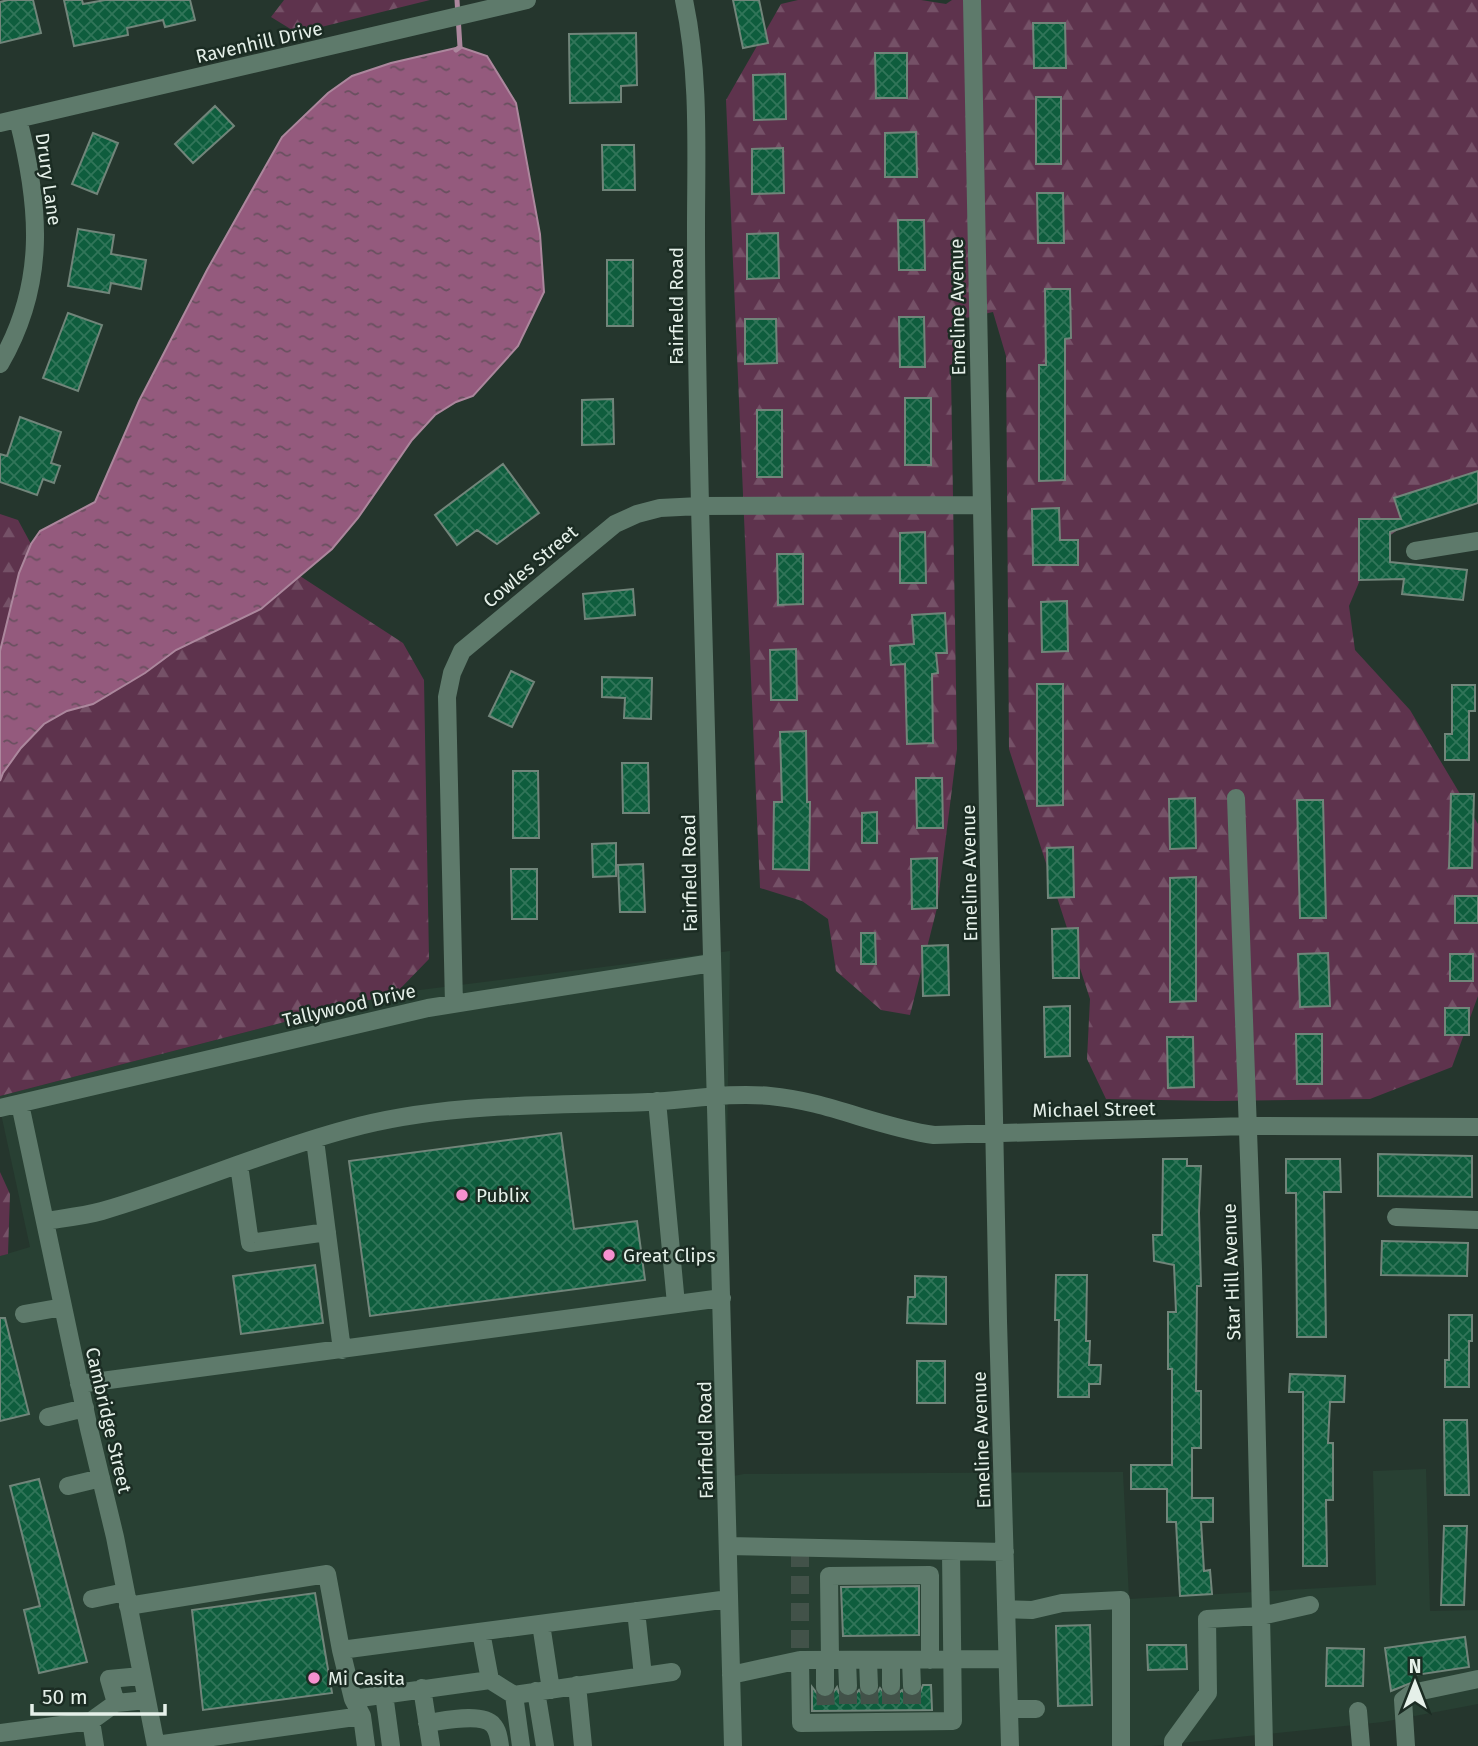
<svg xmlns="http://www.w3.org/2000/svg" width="1478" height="1746" viewBox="0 0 1478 1746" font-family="'Fira Sans',sans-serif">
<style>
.built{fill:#284033}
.forest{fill:url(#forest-firs)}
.water{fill:url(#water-ripples);stroke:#ac879d;stroke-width:2}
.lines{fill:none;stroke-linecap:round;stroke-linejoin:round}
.stream{stroke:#ac879d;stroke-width:5}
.building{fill:url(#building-cross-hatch);stroke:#71857a;stroke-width:2}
.minor-tunnel{stroke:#425249;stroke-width:18;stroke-dasharray:18 9;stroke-linecap:butt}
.minor{stroke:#5e7a6b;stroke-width:18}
.poi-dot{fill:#f690cf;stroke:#1b2c23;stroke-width:2.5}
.labels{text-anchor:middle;stroke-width:5;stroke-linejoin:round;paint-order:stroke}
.street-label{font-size:19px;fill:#e5f0e9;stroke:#1b2c23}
.poi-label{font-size:19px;fill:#e5f0e9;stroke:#1b2c23;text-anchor:start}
</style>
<defs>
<pattern id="forest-firs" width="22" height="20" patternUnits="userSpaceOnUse" patternTransform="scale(1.75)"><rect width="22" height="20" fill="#5e334d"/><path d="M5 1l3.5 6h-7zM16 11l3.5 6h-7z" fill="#755167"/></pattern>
<pattern id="water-ripples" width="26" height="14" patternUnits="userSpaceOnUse" patternTransform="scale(1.75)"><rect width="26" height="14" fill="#945a7d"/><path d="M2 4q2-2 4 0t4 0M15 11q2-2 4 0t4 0" fill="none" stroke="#69505f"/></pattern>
<pattern id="building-cross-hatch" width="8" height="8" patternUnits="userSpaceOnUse" patternTransform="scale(1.75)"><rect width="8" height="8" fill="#0e5d3d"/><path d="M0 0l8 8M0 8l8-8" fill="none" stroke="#317559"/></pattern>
</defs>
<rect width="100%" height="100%" fill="#25362d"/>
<path class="built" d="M730,951L722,1478L744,1474L1123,1472L1129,1599L1376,1585L1373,1471L1426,1469L1430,1611L1478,1610V1704L1383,1722L1152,1746H0V1256L30,1247L0,1109V1096L396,993Z"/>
<path class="forest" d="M284,0H430L297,33L271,17Z
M798,0H921L946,4L952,0H1478V491L1439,500L1374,547L1349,606L1355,650L1410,710L1478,824V996L1452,1067L1370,1099L1216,1101L1106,1099L1087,1059L1090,999L1009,749L1006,356L993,312L957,320L951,372L957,749L937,908L910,1015L881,1010L836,971L828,919L802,901L760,888L726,100L781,4Z
M0,514L18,520L31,544L19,573L0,651Z
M300,576L403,643L424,680L429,959L396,993L0,1096V781L3,773L21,748L44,724L67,711L93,704L145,673L176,650L261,609Z
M0,1172L10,1194L8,1254L0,1256Z"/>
<path class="water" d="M460,47L487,56L516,103L540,234L544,292L518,346L473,396L456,402L435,415L412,440L358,518L332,549L300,576L261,609L176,650L145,673L93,704L67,711L44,724L21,748L3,773L0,781V651L19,573L31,544L40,531L95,502L139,401L207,270L282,137L328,93L352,76L391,63Z"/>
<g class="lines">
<path class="stream" d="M456,50L460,47L457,0"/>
</g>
<path class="building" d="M8,0H33L41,33L0,43V2Z
M64,0H82L83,4L105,0H190L195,20L165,27L163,20L127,28L128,35L74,46Z
M733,0H759L768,43L743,48Z
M1033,23H1065L1066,68H1034Z
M636,33L637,85L621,86V102L570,103L569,34Z
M875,53H907V98H876Z
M785,74L786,119L754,120L753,75Z
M1036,97H1061V164H1036Z
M215,106L234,126L193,163L175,144Z
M916,132L917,177H885V133Z
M93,133L118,143L97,194L72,184Z
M602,145H634L635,190H603Z
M783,148L784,193L752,194V149Z
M1037,193H1063L1064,243H1038Z
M898,220H924L925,270H899Z
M78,229L114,235L111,254L146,260L141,289L111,283L109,293L68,286Z
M778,233L779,278L747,279V234Z
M607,260H633V326H607Z
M1045,289H1070L1071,338L1065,339V480L1039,481V365H1046Z
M68,313L102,325L78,391L43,378Z
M899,317H924L925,367H900Z
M745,319H776L777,363L745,364Z
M905,398H931V465H905Z
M613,399L614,444L582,445V400Z
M757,410H782V477H757Z
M20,417L61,432L51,463L60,466L54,483L43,479L37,495L0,482V454L7,456Z
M503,464L539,513L497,544L477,530L457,545L435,515Z
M1478,471V503L1390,532V562L1467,570L1463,600L1402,594L1404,579L1359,580V519H1401L1394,498Z
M1059,508L1060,540H1078V565H1033L1032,509Z
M925,532L926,583H900V533Z
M777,554H803V604L778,605Z
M633,589L635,615L585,619L583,594Z
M1067,601L1068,651L1042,652L1041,602Z
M945,613L947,653H936L938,673L932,674L933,743L907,744L905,664L891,665L890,646L914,644L912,615Z
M796,649L797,700H771L770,650Z
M511,671L534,682L512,727L489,716Z
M602,677L652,678L651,719L624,718L625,698L602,697Z
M1037,684H1063V805L1037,806Z
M1452,685H1475V711H1469V760H1445V734H1452Z
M806,731L807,802H810L809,870L773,869L774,802H782L780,732Z
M622,763H648L649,813H623Z
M513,771H538L539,838H513Z
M916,778H942L943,828H917Z
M1451,794H1474L1472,868H1449Z
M1195,798L1196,848L1170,849L1169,799Z
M1297,800H1323L1326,918H1300Z
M877,812V843H862V813Z
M616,843V876L593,877L592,844Z
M1073,847L1074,897L1048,898L1047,848Z
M937,858V908L912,909L911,859Z
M643,864L645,912H620L618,865Z
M511,869H537V919H512Z
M1196,877V1001L1170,1002V878Z
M1455,896H1478V923H1455Z
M1078,928L1079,978H1053L1052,929Z
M861,933H875L876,964H861Z
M948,945L949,995L923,996L922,946Z
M1328,953L1330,1006L1300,1007L1298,954Z
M1450,954H1473V981H1450Z
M1070,1006V1056L1045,1057L1044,1007Z
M1445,1008H1469V1035H1445Z
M1296,1034H1322V1084H1297Z
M1167,1037H1193L1194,1087L1168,1088Z
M561,1133L574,1229L637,1221L645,1280L370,1316L349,1161Z
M1378,1154L1472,1156V1197L1378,1196Z
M1163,1159H1187V1166H1201L1199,1213L1201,1286H1197L1196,1391H1201V1448H1192V1498H1213V1522H1201L1204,1571L1210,1570L1212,1594L1180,1596L1176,1522H1167V1489H1131V1465H1172V1369H1168V1312H1176L1174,1265L1154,1261L1153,1235H1162Z
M1286,1159H1340L1341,1192H1324L1326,1337H1297L1296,1193H1286Z
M1382,1241L1468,1243L1467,1276L1381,1275Z
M315,1265L323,1323L241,1334L233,1276Z
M1056,1275H1087L1086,1341H1090L1089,1365H1101L1100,1384H1089V1397H1058L1059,1320H1055Z
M915,1276L946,1277V1324L907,1323L908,1297H915Z
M1449,1315H1472V1341H1469V1387H1445V1360H1449Z
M0,1318H5L29,1414L0,1421Z
M917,1361H945V1403H917Z
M1290,1374L1345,1376L1344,1402H1330L1328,1443H1333V1500H1326L1327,1566H1303V1392H1289Z
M1444,1420H1467L1469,1495H1445Z
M39,1479L87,1662L39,1673L24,1610L40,1606L10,1486Z
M1444,1526H1467L1464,1605H1441Z
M919,1586V1635L843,1636L841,1587Z
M315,1593L332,1693L203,1710L192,1610Z
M1090,1625L1092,1705L1058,1706L1056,1626Z
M1465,1637L1469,1667L1415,1675L1416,1681L1391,1691L1385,1648Z
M1147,1645H1186L1187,1669L1148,1670Z
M1327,1648L1364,1649L1363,1686H1326Z
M923,1685H931L932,1710L812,1711V1687L819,1696L824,1698L831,1696L837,1687L839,1693L848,1697L855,1695L859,1690L863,1696L870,1697L876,1695L880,1688L886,1696H896L902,1690L906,1696L912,1697L919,1695Z"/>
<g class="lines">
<path class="minor-tunnel" d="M800,1549V1660
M848,1686V1711
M869,1686L870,1711
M891,1686V1711
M912,1686V1710
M825,1687L826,1712"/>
<path class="minor" d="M684,0C700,75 696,152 696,229C696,321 698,414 700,506L733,1746
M972,0L998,1321L1010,1746
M0,123L527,0
M0,364C47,283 40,206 18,119
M1415,551L1478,541
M1236,798L1253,1269L1264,1746
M454,1004L447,697L452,673L462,651L615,524L637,514L660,508L700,506L982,505
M657,1101L676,1304
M20,1104L89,1429L115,1537L156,1746
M0,1108L428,1008L712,963
M315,1140L342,1350
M239,1165L250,1243L327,1232
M1396,1217L1478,1220
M45,1221C64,1218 84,1216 102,1211C185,1187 265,1151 348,1129C446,1102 548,1106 648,1102C689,1100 729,1092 770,1096C827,1101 878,1127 934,1135L1248,1126L1478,1127
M24,1314L63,1307
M79,1384L722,1298
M48,1417L85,1408
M68,1486L101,1478
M728,1546L1005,1552
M92,1599L125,1592
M128,1606L327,1574L341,1650
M1006,1609L1032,1610L1062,1603L1121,1600V1746
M636,1611L643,1676
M541,1624L551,1690
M481,1632L490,1680
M800,1660L801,1723L953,1721L951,1552
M825,1660V1687
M830,1660L829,1576L930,1575V1660
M847,1660L848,1686
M868,1660L869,1686
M891,1660V1686
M911,1660L912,1686
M731,1675L800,1660L1007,1659
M577,1685L583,1746
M422,1688L431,1746
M536,1691L545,1746
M384,1694L391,1746
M514,1695L521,1746
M353,1699L341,1650L729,1599
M116,1703L109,1679L141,1676
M1009,1709H1036
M1358,1711L1361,1746
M362,1716L366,1746
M427,1723C443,1721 482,1712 493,1725C498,1730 499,1739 500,1746
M0,1733L91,1721
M156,1745L362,1716L353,1699L490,1680L514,1695L672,1672
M95,1746L91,1721L116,1703L147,1700
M1173,1746V1741L1208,1693L1207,1619L1261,1616L1310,1605
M1406,1746L1403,1700L1412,1693L1478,1679"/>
</g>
<g class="poi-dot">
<circle cx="462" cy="1195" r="7"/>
<circle cx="609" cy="1255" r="7"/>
<circle cx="314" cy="1678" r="7"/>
</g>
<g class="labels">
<g class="street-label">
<text transform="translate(259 42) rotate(-13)" y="7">Ravenhill Drive</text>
<text transform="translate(49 179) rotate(82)" y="7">Drury Lane</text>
<text transform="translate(676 306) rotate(-90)" y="7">Fairfield Road</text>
<text transform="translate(957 307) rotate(-91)" y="7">Emeline Avenue</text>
<text transform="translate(530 566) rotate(-40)" y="7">Cowles Street</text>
<text transform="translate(689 873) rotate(-91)" y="7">Fairfield Road</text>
<text transform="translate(969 873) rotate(-91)" y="7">Emeline Avenue</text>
<text transform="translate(349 1005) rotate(-13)" y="7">Tallywood Drive</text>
<text transform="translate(1094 1109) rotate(-1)" y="7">Michael Street</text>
<text transform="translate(1231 1272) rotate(-92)" y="7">Star Hill Avenue</text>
<text transform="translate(109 1420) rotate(77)" y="7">Cambridge Street</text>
<text transform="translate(705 1440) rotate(-91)" y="7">Fairfield Road</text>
<text transform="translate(981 1440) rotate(-92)" y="7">Emeline Avenue</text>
</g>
<g class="poi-label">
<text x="476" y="1202">Publix</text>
<text x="623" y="1262">Great Clips</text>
<text x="328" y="1685">Mi Casita</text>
</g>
</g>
<g transform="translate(1415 1683)" stroke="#1b2c23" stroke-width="5" paint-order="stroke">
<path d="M0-5L12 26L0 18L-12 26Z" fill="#e5f0e9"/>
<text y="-10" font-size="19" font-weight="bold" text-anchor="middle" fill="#e5f0e9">N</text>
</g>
<path d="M32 1704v10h133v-10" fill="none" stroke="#e5f0e9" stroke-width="3.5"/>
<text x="42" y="1704" font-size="21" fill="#e5f0e9" stroke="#1b2c23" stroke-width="5" paint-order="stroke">50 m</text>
</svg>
